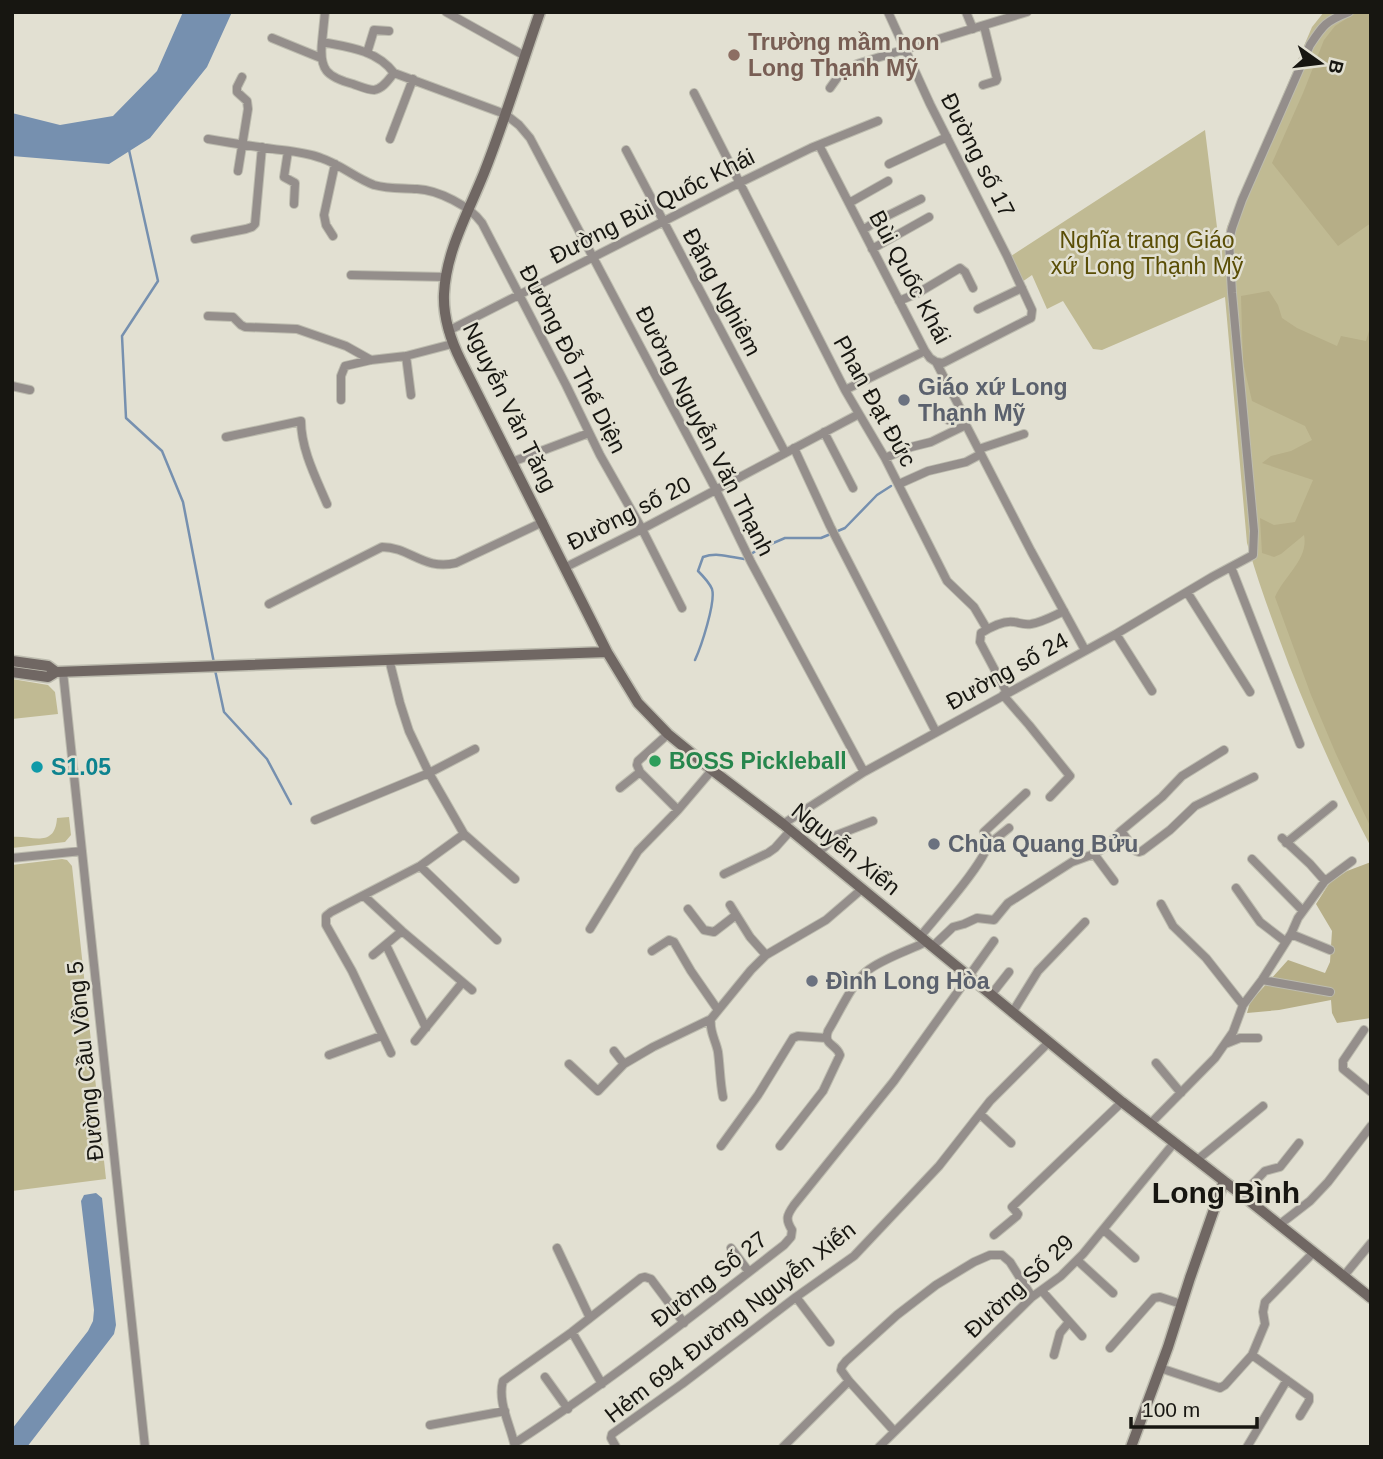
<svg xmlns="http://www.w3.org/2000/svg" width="1383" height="1459" viewBox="0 0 1383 1459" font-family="Arial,sans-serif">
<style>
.green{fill:#c0ba93}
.forest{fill:#b6ae87}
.water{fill:#7690af}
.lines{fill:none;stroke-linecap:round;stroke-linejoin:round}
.stream{stroke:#7690af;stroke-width:2.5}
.street-casing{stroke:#bdbcaf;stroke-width:10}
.secondary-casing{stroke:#bdbcaf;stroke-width:13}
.street{stroke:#948e8b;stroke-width:8}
.secondary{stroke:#706763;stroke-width:10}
.education-dot{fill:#8d6e63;stroke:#e2e0d2;stroke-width:2.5}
.worship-dot{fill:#6b7280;stroke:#e2e0d2;stroke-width:2.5}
.leisure-dot{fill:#2e9e5b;stroke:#e2e0d2;stroke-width:2.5}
.culture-dot{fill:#0f9aa8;stroke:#e2e0d2;stroke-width:2.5}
.labels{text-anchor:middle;stroke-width:5;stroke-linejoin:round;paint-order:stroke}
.education-label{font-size:23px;font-weight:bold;fill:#785e54;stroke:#e2e0d2;text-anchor:start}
.street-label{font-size:23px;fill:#171611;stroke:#e2e0d2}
.park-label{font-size:23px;fill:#5a4e06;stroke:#e2e0d2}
.worship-label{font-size:23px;font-weight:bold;fill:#5b616d;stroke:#e2e0d2;text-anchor:start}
.leisure-label{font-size:23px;font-weight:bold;fill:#27864d;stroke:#e2e0d2;text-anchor:start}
.culture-label{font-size:23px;font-weight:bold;fill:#0d838f;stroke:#e2e0d2;text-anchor:start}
.district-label{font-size:30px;font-weight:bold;fill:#171611;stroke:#e2e0d2}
</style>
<rect width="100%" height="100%" fill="#e2e0d2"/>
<path class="green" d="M1324,12H1371V847C1340,788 1314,728 1289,665C1274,625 1259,585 1247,543L1225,297L1102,350L1093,349L1063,301L1047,309L1032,275L1022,282L1011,256L1205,130L1223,276L1222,251L1227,227L1312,27Z
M12,679L48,685L55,692L58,714L12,719Z
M69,817L71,835L65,842L12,848V837C31,835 55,849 57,818Z
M62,859L67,860L72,866L106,1179L12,1191V865Z"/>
<path class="forest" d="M1357,12H1371V223L1338,246L1272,163L1303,93L1324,40L1335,26Z
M1269,291L1278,305L1282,318L1297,328L1337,346L1341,336L1366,341L1371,324V828L1336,754L1311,695L1275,597C1284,576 1309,559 1304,535L1281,554L1274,557L1262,553L1260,518L1274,525L1295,522L1313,480L1262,463L1271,456L1291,451L1312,440L1305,426L1252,401L1243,362L1241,296Z
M1371,862V1018L1337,1023L1332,1013L1331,1000L1279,1010L1247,1013L1250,1002L1288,960L1325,973L1330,962L1332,931L1316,904L1330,882L1347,871Z"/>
<path class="water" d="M183,12H232L207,67L150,138L109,164L12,156V113L60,125L113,116L157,71Z
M96,1193L102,1198L116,1325L114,1334L27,1447H12V1429L88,1331L93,1321L94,1310L81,1201L84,1195Z"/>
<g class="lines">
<path class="stream" d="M129,150L158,281L122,336L126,418L162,451L183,502L214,663
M695,660C701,647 716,602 712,589C709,582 703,576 698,571L703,557C717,552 730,557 744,559L757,550L785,538H821L845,528L877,495L891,486
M215,670L224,712L267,759L291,804"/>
<g class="street-casing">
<path id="street" d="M446,12L525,56
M888,12L930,104L1007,256L1032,310L1031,318L1027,320L943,363L936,362
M966,12L973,29
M272,38L321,58
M322,42L325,12
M367,53L374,30L389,31
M394,73C377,50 348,47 322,42C319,70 327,77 353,84C359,86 368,90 374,90C383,89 389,79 394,73L505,114L519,125L530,138L716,490L751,562L864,772
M983,85L996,81L997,79L984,26
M830,88L840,74L857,64L1027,12
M694,93L845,390L885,458L947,581L974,607L987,629
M208,139C230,143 251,146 273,149C289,151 306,152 321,158C340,164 355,178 374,185C388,189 402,188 417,189C438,190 470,206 482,223L566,385L600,455L642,529L682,608
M390,139L413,79
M819,145L925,351L930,358L936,362L960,408L961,412L948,420
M626,150L785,452
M288,151L284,177L295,183L294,204
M889,164L947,137
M238,171L248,109L247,101L237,92V87L242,77
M849,203L888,181
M863,230L875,222L921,199
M333,236L326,225L324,215L335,164
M195,239L246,229L252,227L255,224L262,147
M872,249L929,217
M351,275L446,277
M899,301L918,293L960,268L965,272L973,288
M978,309L1022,288
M208,316L233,317L241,325L245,327L297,329L346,346L371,360
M448,331L739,183L811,148L878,121
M406,356L411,395
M12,386L30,390
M845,390L925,351
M341,400V376L345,366L371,360L406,356L452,344
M824,432L853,488
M226,437L301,421C301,449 316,478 327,504
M794,448L830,526L936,732
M979,449L1024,434
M885,458L911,447L931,442L964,426L967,427L1031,551L1085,650
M512,462L589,433
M899,484L928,471L966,462L981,454
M566,567L642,529L859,414
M1231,567L1300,744
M1187,592L1250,692
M269,604L382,547C410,547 424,571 456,563L543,522
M1116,634L1152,691
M389,659L400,703L409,731L429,773L464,834L515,879
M63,672L145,1447
M1007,693L980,642L981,633C989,628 1004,620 1014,622C1020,623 1024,625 1031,624C1043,622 1053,616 1064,611
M1003,695L1029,725L1070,776L1050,797
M640,772L637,765L638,761L668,734
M620,788L640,772L678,810
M315,820L429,773L475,749
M783,824L864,772L1116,634L1212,577L1253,555L1254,531L1232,293L1229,241L1232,228L1242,200L1310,45C1323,25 1326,21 1349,12
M1121,831L1162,797L1182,776L1224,750
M1286,843L1333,805
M989,844L1009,828
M818,853L837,835L873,821
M1094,854L1114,881
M12,858L82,851
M1252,859L1303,911
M420,866L497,940
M724,874L768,853L775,848L791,830
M1325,881L1352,861
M1236,888L1260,922L1286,942
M364,896L402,931L472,990
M1161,904L1173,926L1206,958L1243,1005
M730,905L750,937L766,955
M688,909L704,930L714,932L736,915
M590,929L638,851L678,810L712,770
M1291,934L1330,950
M920,937C934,919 990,858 989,839L984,832L1026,793
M386,945L426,1028
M932,947L953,927L964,924L977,918L994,920L1008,903L1072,862L1094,854L1106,847L1121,831L1136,851L1139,852L1142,851L1170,830L1195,806L1254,777
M652,951L669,940L674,942L691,971L718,1010
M373,955L402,931
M1262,980L1330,992
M991,995L1009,972
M1012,1013L1038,971L1085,922
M711,1019C709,1031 716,1041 718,1052C720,1067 720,1082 723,1097
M1364,1030L1343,1061V1069L1371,1092
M415,1041L462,983
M1225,1044L1240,1038H1258
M614,1051L624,1064
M391,1053L352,971L326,925V916L331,912L420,866L464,834
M329,1055L381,1036
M1156,1063L1181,1093
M569,1064L598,1091L624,1064L653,1047L711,1019L751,970L766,955L826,920L862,889
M980,1114L1011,1143
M1150,1124L1215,1058L1233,1032L1243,1005L1262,980L1291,934L1298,918L1325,881L1310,864L1282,838
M721,1146L758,1095L793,1038L798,1036L826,1038
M780,1146L823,1091L840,1055C836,1043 823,1046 828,1031C838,1015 852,983 867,971C882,959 907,951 926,942
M1197,1160L1263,1106
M1242,1195L1265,1171L1280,1167L1299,1143
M1279,1225L1310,1201L1328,1182L1371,1126
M1104,1230L1135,1258
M994,1235L1017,1216L1018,1214L1012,1207L1122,1102
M557,1248L590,1318
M731,1248L749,1272
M1077,1260L1113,1293
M1343,1277L1371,1243
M1042,1291L1082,1336
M796,1297L830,1342
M572,1332L602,1384
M1110,1348L1154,1298L1160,1297L1181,1304
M1054,1355L1060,1333L1069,1322
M1252,1355L1265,1324L1263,1312L1265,1302L1313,1253
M1160,1368L1220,1388L1225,1385L1252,1355L1309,1396V1401L1300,1416
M545,1377L568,1409
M430,1425L505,1411
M894,1431L849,1381L841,1370L842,1366L846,1361L897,1315L936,1285L974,1262L990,1255H1002L1010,1262L1032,1297
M515,1443C609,1382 696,1313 784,1245L791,1237L792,1230C785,1219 787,1215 794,1205L894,1081L994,941
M515,1447C511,1426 497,1402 503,1381L572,1332L641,1278L645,1277L651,1279L684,1323
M616,1447L611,1438L612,1434L682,1384L796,1297L854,1256L939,1166L990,1101L1048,1043
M783,1447L849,1381
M879,1447L1032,1297L1061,1276L1083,1254L1174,1143
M1247,1447L1287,1380"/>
</g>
<g class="secondary-casing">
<path id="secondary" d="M540,12C521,66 505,120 484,173C468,213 446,251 444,294C443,318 450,339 461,361L607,652L638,703L668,734L712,770L783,824L1122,1102L1242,1195L1371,1298
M12,661L48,666L56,672
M12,672L48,677L56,672L607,652
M1131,1447L1168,1347L1190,1278L1224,1181"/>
</g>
<use href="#street" class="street"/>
<use href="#secondary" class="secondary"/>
</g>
<circle class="education-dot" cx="734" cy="55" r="7"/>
<g class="worship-dot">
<circle cx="904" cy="400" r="7"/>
<circle cx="934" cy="844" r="7"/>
<circle cx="812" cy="981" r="7"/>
</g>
<circle class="leisure-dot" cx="655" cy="761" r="7"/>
<circle class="culture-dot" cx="37" cy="767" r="7"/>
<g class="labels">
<g class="education-label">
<text x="748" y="50">Trường mầm non<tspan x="748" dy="26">Long Thạnh Mỹ</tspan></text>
</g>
<g class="street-label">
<text transform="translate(978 155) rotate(63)" y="8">Đường số 17</text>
<text transform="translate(652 206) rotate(-27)" y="8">Đường Bùi Quốc Khái</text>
<text transform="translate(910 277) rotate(62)" y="8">Bùi Quốc Khái</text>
<text transform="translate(722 292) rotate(62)" y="8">Đặng Nghiêm</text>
<text transform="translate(573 359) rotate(63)" y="8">Đường Đỗ Thế Diện</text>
<text transform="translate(875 401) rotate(61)" y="8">Phan Đạt Đức</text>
<text transform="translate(510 407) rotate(64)" y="8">Nguyễn Văn Tăng</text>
<text transform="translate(705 431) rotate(63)" y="8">Đường Nguyễn Văn Thạnh</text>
<text transform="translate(629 513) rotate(-27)" y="8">Đường số 20</text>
<text transform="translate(1007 671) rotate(-29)" y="8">Đường số 24</text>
<text transform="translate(846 849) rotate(39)" y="8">Nguyễn Xiển</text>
<text transform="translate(85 1061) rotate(-96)" y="8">Đường Cầu Vồng 5</text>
<text transform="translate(709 1279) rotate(-38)" y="8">Đường Số 27</text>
<text transform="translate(1019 1286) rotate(-43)" y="8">Đường Số 29</text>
<text transform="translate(730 1322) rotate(-38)" y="8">Hẻm 694 Đường Nguyễn Xiển</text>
</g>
<g class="park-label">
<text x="1147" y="248">Nghĩa trang Giáo<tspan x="1147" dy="26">xứ Long Thạnh Mỹ</tspan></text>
</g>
<g class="worship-label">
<text x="918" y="395">Giáo xứ Long<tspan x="918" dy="26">Thạnh Mỹ</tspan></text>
<text x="948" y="852">Chùa Quang Bửu</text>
<text x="826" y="989">Đình Long Hòa</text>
</g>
<g class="leisure-label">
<text x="669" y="769">BOSS Pickleball</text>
</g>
<g class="culture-label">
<text x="51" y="775">S1.05</text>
</g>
<g class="district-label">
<text x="1226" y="1203">Long Bình</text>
</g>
</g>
<rect width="1383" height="1459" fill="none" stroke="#171611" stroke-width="28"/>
<g transform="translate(1320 63) rotate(104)" stroke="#e2e0d2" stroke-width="5" paint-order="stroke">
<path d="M0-5L12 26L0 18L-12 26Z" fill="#171611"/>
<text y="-10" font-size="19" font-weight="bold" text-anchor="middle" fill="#171611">B</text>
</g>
<path d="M1131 1417v10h126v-10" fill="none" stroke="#171611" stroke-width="3.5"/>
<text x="1142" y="1417" font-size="21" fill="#171611" stroke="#e2e0d2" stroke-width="5" paint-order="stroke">100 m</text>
</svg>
